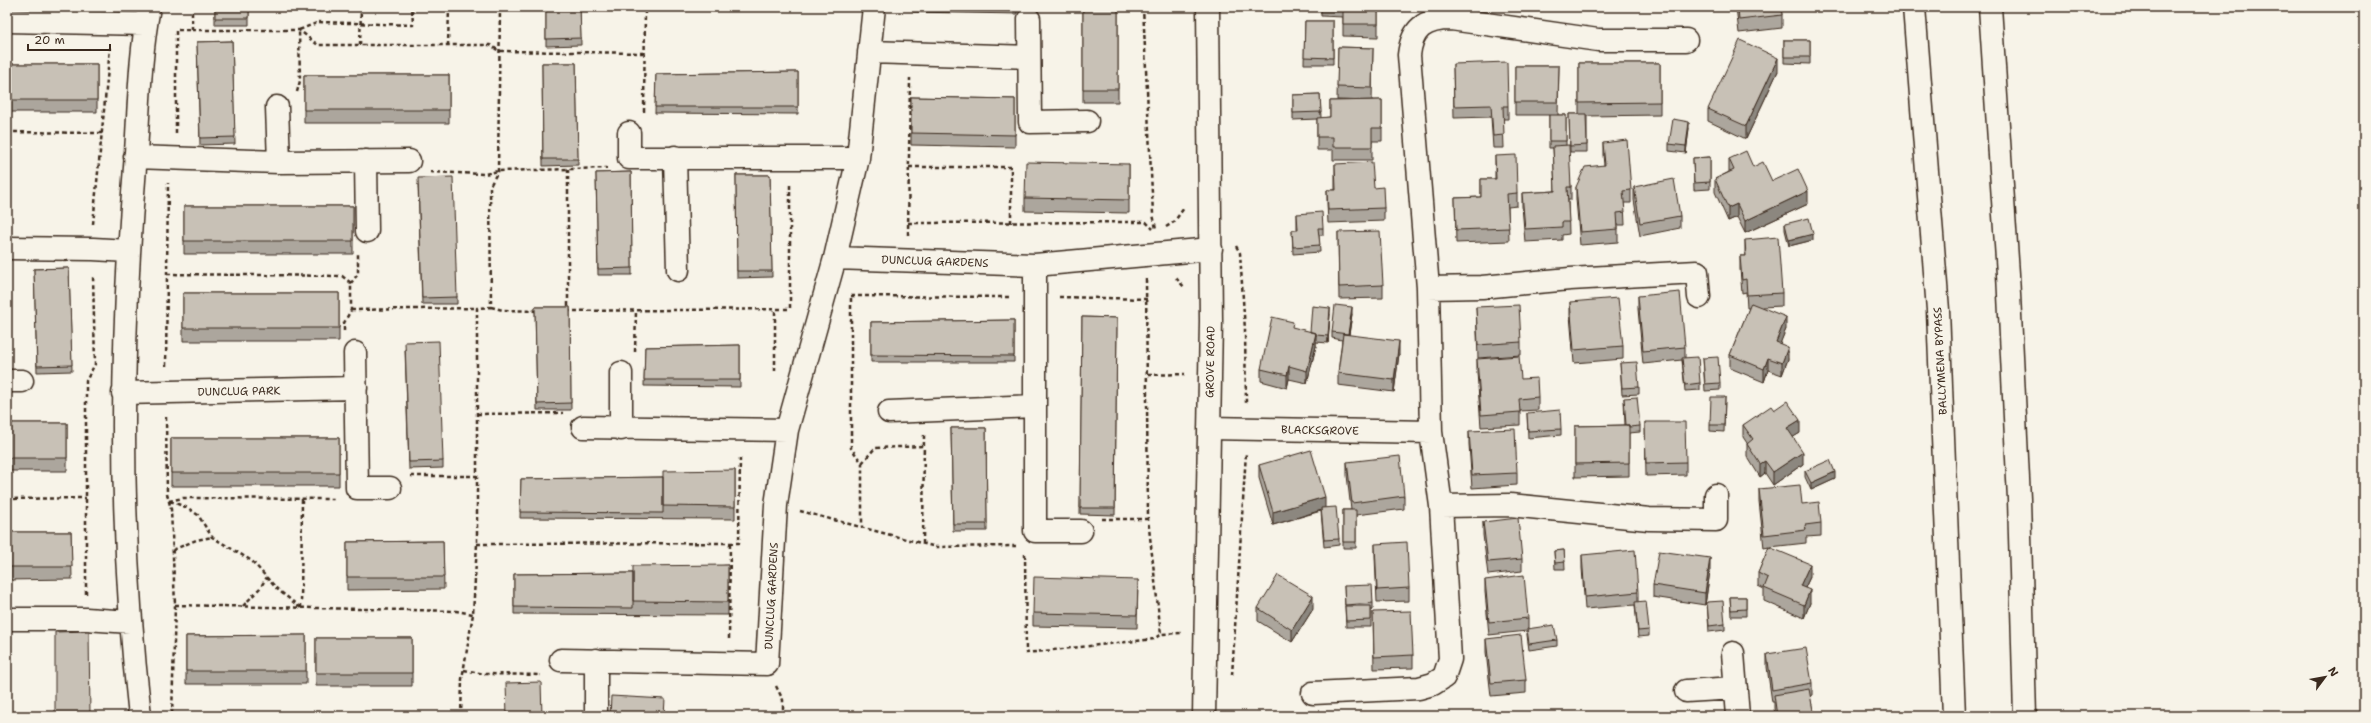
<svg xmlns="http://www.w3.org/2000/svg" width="2371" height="723" viewBox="0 0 2371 723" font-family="'Shantell Sans',sans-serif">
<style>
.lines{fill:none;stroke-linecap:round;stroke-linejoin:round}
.minor-casing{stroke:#3b2a1e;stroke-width:25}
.highway-casing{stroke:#3b2a1e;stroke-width:25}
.path{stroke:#3b2a1e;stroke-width:2.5;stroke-dasharray:4 3;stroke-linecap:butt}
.minor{stroke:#f7f3e8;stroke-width:22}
.highway{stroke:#f7f3e8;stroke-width:22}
.wall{fill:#aca69d;stroke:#3b2a1e}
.shaded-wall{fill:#8c877f;stroke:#3b2a1e}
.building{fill:#c8c1b6;stroke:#3b2a1e}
.labels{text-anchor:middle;stroke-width:4;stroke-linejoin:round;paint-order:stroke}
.street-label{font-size:11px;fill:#3b2a1e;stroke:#f7f3e8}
</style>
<rect width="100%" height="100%" fill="#f7f3e8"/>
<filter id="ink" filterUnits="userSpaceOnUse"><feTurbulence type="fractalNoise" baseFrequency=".025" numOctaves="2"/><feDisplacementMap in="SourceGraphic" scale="8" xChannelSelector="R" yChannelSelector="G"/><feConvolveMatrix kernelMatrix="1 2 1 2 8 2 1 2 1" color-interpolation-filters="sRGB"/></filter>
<g filter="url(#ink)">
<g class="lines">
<g class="minor-casing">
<path id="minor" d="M1029,19L1030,122L1087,121
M7,21L145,24
M869,52L1029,57
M277,107L279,162
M629,133V158H858
M135,157L279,162L409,161
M675,157L678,270
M366,161L367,231
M7,248L93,249L128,251
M835,258L1035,265L1211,249
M1035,265V531H1081
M1428,288L1482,287L1570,279L1697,272L1699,297
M355,353L357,488H390
M621,373V429
M7,381H22
M123,393L356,388
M889,412L1035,406
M583,427L787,430
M1209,428L1431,432
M1441,506L1510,505L1649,519L1716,520V495
M7,619H86L130,622
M1733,653L1738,716
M561,660L767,664L776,505L787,430L835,258L858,158L874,7
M1686,691L1736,688
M1313,693L1419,688L1433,684L1444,677L1450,659L1441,506L1431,432L1428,288L1409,55C1412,29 1424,19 1451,19L1598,40H1686
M140,716C119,534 120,349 135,167C139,114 139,60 149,7
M596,716V660
M1204,716L1211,321L1208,7"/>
</g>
<g class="highway-casing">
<path id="highway" d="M1914,7L1938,310L1954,716
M1990,7L2008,274L2019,499L2025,716"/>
</g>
<path class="path" d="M1143,7L1153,214L1156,229
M192,30H299L318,45H490L499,51L645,53
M360,45L361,7
M448,46L449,7
M297,92L300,81L299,30L319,22L413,25L412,7
M644,112L645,7
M7,132L102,133
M176,133V30H192V7
M909,167H1011V223
M568,169V309
M430,172L485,174L498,171L607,168
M908,223L1146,222L1153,229
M93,224L110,48
M1166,227L1174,222L1184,208
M908,235L910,78
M1236,246L1240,253L1245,330L1246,404
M167,274L342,276L351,283
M1176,278L1185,288
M1146,279L1148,519L1161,634
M851,296L1010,297
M1059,297L1147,299
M851,298V448L862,463V527
M491,307L503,310L538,311
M351,310L477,308
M567,311L790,309V184
M344,331V323L351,310V283L358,274V254
M635,352L636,310
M166,366L168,183
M775,371V310
M1148,375L1185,374
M477,414L563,413
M166,417L167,494L171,509L175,605L172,716
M862,463L875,448L924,446
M411,476H477
M7,499L86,498
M169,501L183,498L334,499
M170,501L188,508L198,515L212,537L252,561L277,589L301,608
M800,511L936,547L1016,546
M1102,519H1147
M477,544L739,543L740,455
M923,544L924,435
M173,550L196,540L212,537
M1025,554L1026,653L1154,639L1161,634L1181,633
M86,594V381L95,364L93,275
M175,605L456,611L473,614
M243,606L260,588L267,577
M301,608L302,499
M729,639L730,543
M464,670L485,674L541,675
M1232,675L1246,453
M776,686L783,700V716
M461,716L462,679L473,614L477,544V308L491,307L490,186L498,171L500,7"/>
<use href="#minor" class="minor"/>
<use href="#highway" class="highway"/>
</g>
<path class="wall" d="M215,7H249V25H215Z
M546,7H580L581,45L546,46Z
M913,7H1017V14L913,12Z
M1083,7H1118V102H1083Z
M1321,7H1378V37L1343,36V17L1321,16Z
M1736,7H1781L1782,15V28L1739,33Z
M1305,21H1333V64H1304Z
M1784,40H1810V64L1784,63Z
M232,41L235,144L200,145L197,42Z
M1338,47L1373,48L1372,101L1337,100Z
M542,63H576L578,165L543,166Z
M1579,63H1660V115L1587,116V152H1570L1569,114H1579Z
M7,64H97V112H7Z
M1453,64L1508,106V119H1503L1504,148H1493L1491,117L1454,118Z
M1515,66H1559L1558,115H1566V145L1571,187V200H1568L1569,234L1562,235V240L1525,242L1522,206V193L1555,191L1553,148H1549V115H1515Z
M1778,71L1746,139L1708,121V109Z
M798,72V114L655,113L656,74Z
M304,75H449V123H304Z
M1320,94L1321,118L1330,117V101L1382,100V141H1372V160H1333V150H1317V119L1293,120V95Z
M911,97L1015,99V147L911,145Z
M1689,128L1686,153L1669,151V144Z
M1603,143L1631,190V203H1624L1625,225H1618V242L1580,245L1576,199V187L1604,165L1603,155Z
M1495,156L1517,193V206L1508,207L1509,241L1456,243L1455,198L1481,197V179H1495Z
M1710,157V189L1694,190L1693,158Z
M1729,159L1753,167L1772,181L1808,204L1745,233L1737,217L1728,221L1715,192V179L1729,172Z
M1129,164V213L1025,211V198Z
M1335,164L1374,188L1384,208V221L1328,223L1327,203V190H1335Z
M631,172L632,275H598L596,173Z
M736,175H770L772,277L737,278Z
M418,184L457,297V304H422Z
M1634,187L1680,216V228L1640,236L1634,200Z
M184,206H353V254H184Z
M1297,214L1323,228V235H1319L1320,252L1293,254L1292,230H1297Z
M1785,224L1813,240L1789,246L1785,230Z
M1338,232L1383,285V298L1339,299Z
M1745,240L1782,293V306L1762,307L1786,329L1780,343L1788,359L1782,375L1768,370L1764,382L1730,368V355L1749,308H1747L1746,292L1742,293L1740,269V256H1745Z
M69,268L72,371L37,372L34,269Z
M183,293H339V341H183Z
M1638,296L1685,347V358L1700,383V390L1685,391L1682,360L1643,364L1638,309Z
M1570,302L1623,346V359L1574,363L1570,315Z
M535,307H570L571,410H537Z
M1476,307L1521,342V355L1478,358Z
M1330,314L1328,343L1316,342V346L1307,383L1289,379L1287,388L1261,381V369L1293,328L1310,332Z
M1352,314L1349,335L1399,354L1394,392L1338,385V373L1342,340L1332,338V332Z
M1082,317L1117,318L1115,515L1080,514Z
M1014,320V362H871V322Z
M740,345V387L644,386L645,347Z
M405,349L443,461V468L409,469Z
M1703,358L1720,383V390L1705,391Z
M1477,359L1521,379L1538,397V410L1520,411V425L1481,427L1477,372Z
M1620,363L1639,387V394L1622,395Z
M1725,397L1724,432L1710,431V425Z
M1624,398L1640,426V432L1629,433V476L1575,477V426L1625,425Z
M1774,410L1800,433L1793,437L1803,464L1773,485L1765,473L1760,477L1747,456V443L1743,437V425Z
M1527,413L1561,429V435L1528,438Z
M1645,422L1686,462V475L1646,476Z
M7,423H67V471H7Z
M951,428H986L987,531H953Z
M1469,431L1517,473V485L1472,488L1469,444Z
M171,438H339V486H171Z
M1347,462L1404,496V509L1356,515V548H1343V510H1351L1347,475Z
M1259,465L1325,508L1339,539V545L1324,547L1321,511L1273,525L1259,478Z
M735,470V519L520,518L521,479L663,477Z
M1805,471L1835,479L1811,490L1805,477Z
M1759,489L1802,504L1821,523V536L1806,537V543L1770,547L1810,577L1805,588L1810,603L1804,618L1764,601V589L1758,586V573L1769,547L1764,548L1759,501Z
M1483,522L1522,559V571L1488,575L1483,535Z
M7,532H71L72,579L7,580Z
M443,541L444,589L347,590V542Z
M1375,544L1409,588V601L1377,602L1375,556Z
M1564,550L1565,569H1555L1554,551Z
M1582,555L1638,592V601L1649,630V636L1638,637L1635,605L1585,609L1582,568Z
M728,565V615L514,614V574L633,573Z
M1710,571L1705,605L1653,597V585Z
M1138,580L1137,628L1033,626V613Z
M1485,580L1528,618V629L1557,640V646L1529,650L1527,635V631L1489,635L1485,592Z
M1344,586L1373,603V610H1371V627H1346Z
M1730,597H1746V616H1731Z
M1707,602L1725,624V630L1709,632Z
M1258,608L1313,609L1292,642L1258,621Z
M1373,612L1413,655V668L1374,669Z
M306,635V684H186V636Z
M316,638H412V686H316Z
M1486,639L1526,680V693L1491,696L1486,652Z
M1767,654L1812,683V695L1810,696L1814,716H1775L1774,708V702H1772L1767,667Z"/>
<path class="shaded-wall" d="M1778,58V71L1746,139V126Z
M1689,122V128L1686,153V146Z
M1808,191V204L1745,233V221Z
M1737,204V217L1728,221V208Z
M1813,234V240L1789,246V240Z
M1352,307V314L1348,340V334Z
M1330,308V314L1328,343V336Z
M1786,317V329L1776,354V342Z
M1316,333V346L1307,383V371Z
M1399,341V354L1394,392V380Z
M1788,347V359L1782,375V363Z
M1768,358V370L1764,382V369Z
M1289,366V379L1287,388V375Z
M1800,420V433L1787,441V428Z
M1803,452V464L1773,485V472Z
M1765,461V473L1760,477V464Z
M1835,472V479L1811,490V483Z
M1325,497V509L1273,525V512Z
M1710,558V571L1705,605V593Z
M1810,564V577L1800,598V586Z
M1810,590V603L1804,618V605Z
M1313,596V609L1292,642V630Z"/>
<path class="building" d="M215,7H249V18H215Z
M546,7H580L581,38L546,39Z
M1083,7H1118V89H1083Z
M1343,7H1378V24H1343Z
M1738,7H1781L1782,15L1739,20Z
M1305,21H1333V58L1304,57Z
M1740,40L1778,58L1746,126L1708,109Z
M1784,40H1810V57H1784Z
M232,41L235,137L200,138L197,42Z
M1338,47L1373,48L1372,88L1337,87Z
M1507,62L1508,106H1503L1504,135L1493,136L1491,105L1454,106L1453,64Z
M542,63H576L578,159H543Z
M1579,63H1660V102L1579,103Z
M7,64H97V100H7Z
M1515,66H1559L1558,102H1515Z
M798,72V107H655L656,74Z
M304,75H449V110H304Z
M1320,94L1321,112L1293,113V95Z
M911,97L1015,99V135L911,133Z
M1382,100V128H1372V147H1333V137H1317V118L1330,117V101Z
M1569,114H1586L1587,145L1570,146Z
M1549,115H1566V141H1549Z
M1673,119L1689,122L1686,146L1669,144Z
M1627,140L1631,190L1623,191L1625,212L1617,213L1618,229L1580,232L1576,187L1585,167L1605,165L1603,143Z
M1569,145L1571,187H1567L1569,222H1562V227L1525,229L1522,193L1555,191L1553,146Z
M1746,151L1753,167L1763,162L1772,181L1798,169L1808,191L1745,221L1737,204L1728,208L1715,179L1734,170L1729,159Z
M1516,155L1517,193L1507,194L1509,228L1456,230L1455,198L1481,197V179H1496L1495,156Z
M1710,157V182L1694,183L1693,158Z
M1026,162L1129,164V200L1025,198Z
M1372,162L1374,188L1383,187L1384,208L1328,210L1327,190H1336L1335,164Z
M631,172L632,268L598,269L596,173Z
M736,175H770L772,271H737Z
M453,177L457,297L422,298L418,178Z
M1674,179L1680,216L1640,223L1634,187Z
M184,206H353V241H184Z
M1322,212L1323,228H1318L1320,245L1293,247L1292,230H1298L1297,214Z
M1809,218L1813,234L1789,240L1785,224Z
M1380,231L1383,285L1339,287L1338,232Z
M1778,237L1782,293L1747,295L1746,279L1742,280L1740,256H1746L1745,240Z
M69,268L72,365L37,366L34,269Z
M1680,292L1685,347L1643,351L1638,296Z
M183,293H339V328H183Z
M1618,298L1623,346L1574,350L1570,302Z
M1751,303L1786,317L1776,342L1788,347L1782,363L1768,358L1764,369L1730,355Z
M1335,305L1352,307L1348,334L1332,332Z
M1519,305L1521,342L1478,345L1476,307Z
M1312,306L1330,308L1328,336L1316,335V333L1310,332Z
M535,307H570L571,403L537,404Z
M1082,317L1117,318L1115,508H1080Z
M1272,317L1293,322L1292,327L1316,333L1307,371L1289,366L1287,375L1261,369Z
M1014,320V356L871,355V322Z
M1343,334L1399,341L1394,380L1338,373Z
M439,341L443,461L409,462L405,342Z
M740,345V380H644L645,347Z
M1519,356L1521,379L1537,378L1538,397L1519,399L1520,412L1481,415L1477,359Z
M1698,357L1700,383L1685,385L1682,358Z
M1718,357L1720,383L1705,384L1703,358Z
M1637,362L1639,387L1622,388L1620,363Z
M1637,397L1640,426L1629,427V425H1626L1624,398Z
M1711,397H1725L1724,425H1710Z
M1787,401L1800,420L1787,428L1803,452L1773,472L1765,461L1760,464L1747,444L1753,439L1743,425L1771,406L1774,410Z
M1560,410L1561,429L1528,431L1527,413Z
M1645,422H1685L1686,462L1646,463Z
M7,423H67V458H7Z
M1629,425V463L1575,464V426Z
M951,428H986L987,524H953Z
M1515,429L1517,473L1472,475L1469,431Z
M171,438H339V473H171Z
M1311,450L1325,497L1273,512L1259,465Z
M1400,456L1404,496L1352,503L1347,462Z
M1830,460L1835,472L1811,483L1805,471Z
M735,470V507L663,506V471Z
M663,477V513L520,512L521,479Z
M1800,485L1802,504L1819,502L1821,523L1805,525L1806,530L1764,535L1759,489Z
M1336,507L1339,539L1324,540L1321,508Z
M1343,510H1356V542H1343Z
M1518,518L1522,559L1488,562L1483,522Z
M7,532H71L72,567H7Z
M443,541L444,577H347V542Z
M1407,542L1409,588L1377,590L1375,544Z
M1769,547L1810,564L1800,586L1810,590L1804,605L1764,588L1768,578L1758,573Z
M1564,550L1565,562L1555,563L1554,551Z
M1635,550L1638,592L1585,597L1582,555Z
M1659,551L1710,558L1705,593L1653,585Z
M728,565V602L633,601V566Z
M633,573V608L514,607V574Z
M1278,575L1313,596L1292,630L1258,608Z
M1524,575L1528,618L1489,622L1485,580Z
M1034,577L1138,580L1137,615L1033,613Z
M1372,585L1373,603L1345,605L1344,586Z
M1730,597H1746V609L1731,610Z
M1646,601L1649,630L1638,631L1635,602Z
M1723,601L1725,624L1709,626L1707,602Z
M1345,606H1371V620L1346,621Z
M1411,611L1413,655L1374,657L1373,612Z
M1554,625L1557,640L1529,644L1527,629Z
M89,631L90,716H55V632Z
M306,635V671H186V636Z
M1521,635L1526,680L1491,683L1486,639Z
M316,638H412V673H316Z
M1806,648L1812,683L1772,690L1767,654Z
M541,682L542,716H507L506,683Z
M1809,689L1814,716H1777L1774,695Z
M611,696L665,699L664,716H610Z
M683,714H717V716H683Z
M1596,714V716H1577Z"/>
</g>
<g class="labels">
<g class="street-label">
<text transform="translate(935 261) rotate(2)" y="4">DUNCLUG GARDENS</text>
<text transform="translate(1940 361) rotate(-93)" y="4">BALLYMENA BYPASS</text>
<text transform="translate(1210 362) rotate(-89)" y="4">GROVE ROAD</text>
<text transform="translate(239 391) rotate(-1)" y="4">DUNCLUG PARK</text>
<text transform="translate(1320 430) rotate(1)" y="4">BLACKSGROVE</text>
<text transform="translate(771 596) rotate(-87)" y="4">DUNCLUG GARDENS</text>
</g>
</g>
<rect width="2371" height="723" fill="none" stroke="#f7f3e8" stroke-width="24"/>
<rect x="12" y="12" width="2347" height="699" fill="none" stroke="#3b2a1e" stroke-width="1.5" filter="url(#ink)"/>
<g transform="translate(2325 677) rotate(58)" stroke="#f7f3e8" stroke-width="3" paint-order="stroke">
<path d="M0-3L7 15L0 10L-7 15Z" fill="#3b2a1e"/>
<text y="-6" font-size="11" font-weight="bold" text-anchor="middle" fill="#3b2a1e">N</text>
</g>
<path d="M28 44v6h82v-6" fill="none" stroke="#3b2a1e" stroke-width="2"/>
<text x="34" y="44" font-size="12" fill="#3b2a1e" stroke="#f7f3e8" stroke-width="3" paint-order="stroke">20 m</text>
</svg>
